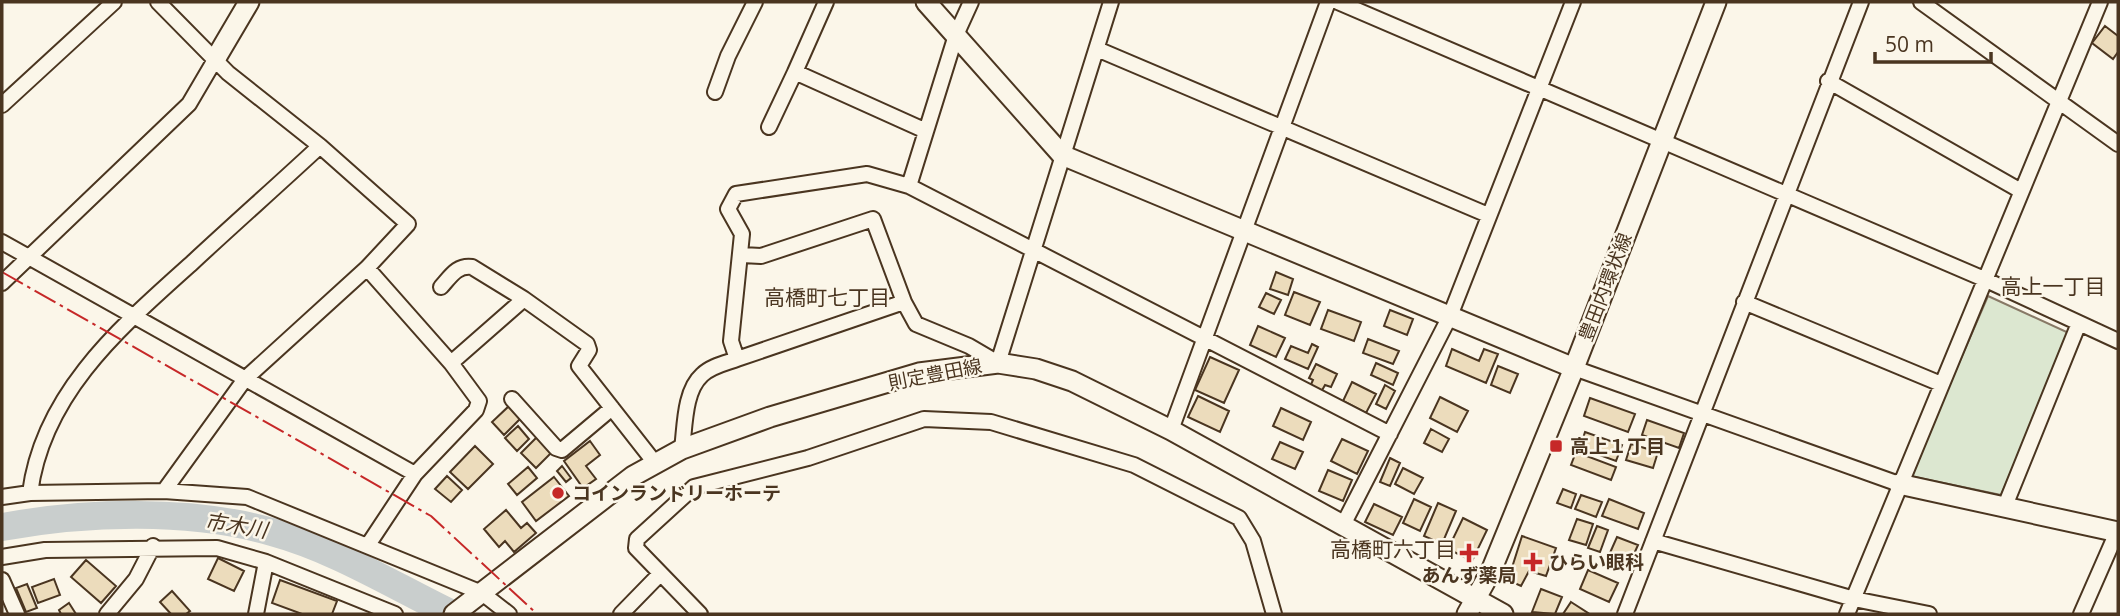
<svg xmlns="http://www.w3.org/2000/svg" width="2120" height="616" viewBox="0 0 2120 616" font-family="'Open Sans','Noto Sans JP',sans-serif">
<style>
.green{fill:#dce7d0;stroke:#887966;stroke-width:2}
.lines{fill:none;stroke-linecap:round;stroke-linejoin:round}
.river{stroke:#c9cecd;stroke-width:28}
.building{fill:#ecdcbc;stroke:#4a3520;stroke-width:2}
.street-casing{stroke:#4a3520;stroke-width:18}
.secondary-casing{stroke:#4a3520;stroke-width:23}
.street{stroke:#fbf6e9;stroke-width:14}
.secondary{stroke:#fbf6e9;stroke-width:19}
.power{stroke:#c62828;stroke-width:2;stroke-dasharray:24 5 3.5 5;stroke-linecap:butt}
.poi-dot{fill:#c62828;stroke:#fbf6e9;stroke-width:2.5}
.labels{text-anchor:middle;stroke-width:5;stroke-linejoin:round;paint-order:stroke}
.street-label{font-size:19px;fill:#4a3520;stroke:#fbf6e9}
.poi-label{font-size:19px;font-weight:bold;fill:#4a3520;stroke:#fbf6e9;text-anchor:start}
.neighbourhood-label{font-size:21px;fill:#4a3520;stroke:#fbf6e9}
.water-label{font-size:21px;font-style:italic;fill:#4a3520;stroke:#fbf6e9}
</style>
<rect width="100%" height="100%" fill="#fbf6e9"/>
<path class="green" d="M1988,296L2071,334L2001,495L1910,476Z"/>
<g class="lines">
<path class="river" d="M2,527C86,512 189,508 272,532C335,549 394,586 452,614"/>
</g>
<path class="building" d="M2105,26L2118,36V52L2113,59L2092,43Z
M1276,272L1293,279L1288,295L1270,289Z
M1294,292L1320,302L1310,325L1285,315Z
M1266,293L1281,300L1274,314L1259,307Z
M1328,310L1361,322L1354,341L1321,329Z
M1390,310L1413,319L1407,335L1384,326Z
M1258,326L1285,338L1276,357L1250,345Z
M1368,339L1399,351L1393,364L1363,353Z
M1312,344L1318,347L1308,369L1285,359L1291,346L1308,353Z
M1452,349L1479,361L1484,349L1498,354L1486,383L1446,366Z
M1210,357L1239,370L1224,403L1195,390Z
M1376,363L1398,373L1393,385L1371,375Z
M1316,364L1337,374L1331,387L1325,385L1320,394L1309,389L1313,380L1309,378Z
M1498,366L1518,374L1510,393L1491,385Z
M1352,382L1376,394L1366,413L1343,401Z
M1385,385L1395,391L1386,409L1376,404Z
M1198,396L1229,411L1220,432L1188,417Z
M1440,397L1468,411L1457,432L1430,418Z
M1590,398L1635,414L1628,432L1584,416Z
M510,405L522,417L504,435L492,422Z
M1281,408L1311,422L1303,440L1273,426Z
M1647,420L1684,433L1679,448L1642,435Z
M518,426L529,439L517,451L505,438Z
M1431,429L1449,439L1442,452L1424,443Z
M1585,432L1622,445L1616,461L1580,448Z
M538,436L553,451L536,468L521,453Z
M1342,439L1368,451L1357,474L1331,461Z
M590,441L600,455L586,466L596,479L583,488L564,461Z
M1280,442L1303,452L1295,469L1272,459Z
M1631,444L1658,452L1653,468L1626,460Z
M475,446L493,464L468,489L450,472Z
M1576,452L1616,467L1611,480L1571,465Z
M1390,458L1400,463L1390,486L1380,482Z
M562,466L571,478L566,482L557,471Z
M528,467L537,478L517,495L508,484Z
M1403,468L1423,478L1414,494L1395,484Z
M1328,470L1352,480L1343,501L1319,491Z
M447,476L462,490L451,502L435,489Z
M554,477L569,496L536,521L522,502Z
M1563,489L1576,494L1571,508L1557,503Z
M1581,495L1602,502L1596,517L1575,509Z
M1414,499L1431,507L1420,531L1403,523Z
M1609,499L1644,513L1638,529L1602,516Z
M1438,503L1456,511L1442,544L1424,536Z
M1374,504L1402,517L1393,535L1365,522Z
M506,510L521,528L527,523L536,533L514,552L505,541L499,547L484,529Z
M1463,518L1487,530L1472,561L1448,549Z
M1577,519L1593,524L1586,545L1569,540Z
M1597,526L1608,530L1600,552L1588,548Z
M1522,536L1556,548L1546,576L1529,571L1521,586L1510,581L1509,577Z
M1617,537L1638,545L1630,563L1609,555Z
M218,558L244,571L234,591L208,579Z
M86,560L116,586L101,603L71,577Z
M1588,570L1618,583L1609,602L1580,589Z
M54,579L60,595L38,603L32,587Z
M280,580L337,601L332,614H302L272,603Z
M27,584L37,608L26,612L16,588Z
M1541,589L1562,597L1555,614L1532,612Z
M172,591L190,611L186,614H171L160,602Z
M1571,602L1588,613L1587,614H1563Z
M69,603L76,614H61L59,610Z"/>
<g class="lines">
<g class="street-casing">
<path id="street" d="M158,2L228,73L320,146L408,224L367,268L245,379L164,491
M826,2L795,72L926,131
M971,2L956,35L909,186L1390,434
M1338,2L1984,279L2118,341
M1921,2L2118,144
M1097,49L1488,215
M1828,81L2021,191
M715,92L728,56L755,2
M2,105L114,2
M769,127L795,72
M2,242L415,474
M367,268L451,363L479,401L476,410L415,474L368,545
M2,283L189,104L216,58
M441,287C451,276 457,265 472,267L524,299L587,344L589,350L579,366L655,463
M904,302L916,324L969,346L998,363L1111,2
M1744,302L1941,384
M737,359L904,302L873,219L761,256L742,255
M451,363L524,299
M1574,368L1899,484
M512,399L556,448L562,450L612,408
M1171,430L1328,2
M682,449C685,427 684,391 702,375C711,366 726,363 737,359L731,341L742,234L728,209L736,194L867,174L909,186
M30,493C43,392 122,326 193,262C235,223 278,185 320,146
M2,497L30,493L164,491L247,497L482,593L509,614
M2005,506L2079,323
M1343,525L1450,316L1573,2
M1653,541L1854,599L1929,614
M2,557L45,550L217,548L266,562L395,614
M2,580L17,614
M107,614L136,579L153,546
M256,614L266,562
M621,614L660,574
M700,614L636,548L637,539L694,487L808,458L924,419L991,422L1134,465L1239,518L1253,541L1274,614
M1625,614L1861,2
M1847,614L2100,2
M2081,614L2117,532"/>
</g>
<g class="secondary-casing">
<path id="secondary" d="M926,2L1062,155L1574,368
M216,58L249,2
M1899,484L2118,532
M454,614L633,476L682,449L770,417L919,373L998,363L1036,369L1072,381L1171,430L1503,614
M1467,614L1491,571L1574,368L1716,2"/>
</g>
<use href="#street" class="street"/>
<use href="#secondary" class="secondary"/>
<path class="power" d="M2,272L431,516L537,614"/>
</g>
<g class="poi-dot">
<rect x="1549" y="439" width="14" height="14" rx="3.5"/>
<circle cx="558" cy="493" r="7"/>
<path d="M1465.5 542.5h7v7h7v7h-7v7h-7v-7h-7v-7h7z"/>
<path d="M1529.5 551.5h7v7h7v7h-7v7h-7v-7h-7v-7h7z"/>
</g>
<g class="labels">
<g class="street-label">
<text transform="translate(1605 287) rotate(-69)" y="7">豊田内環状線</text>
<text transform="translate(935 374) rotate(-11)" y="7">則定豊田線</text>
</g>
<g class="poi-label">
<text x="1570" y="453">高上１丁目</text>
<text x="572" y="500">コインランドリーホーテ</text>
<text x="1549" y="569">ひらい眼科</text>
<text x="1469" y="582" text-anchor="middle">あんず薬局</text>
</g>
<g class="neighbourhood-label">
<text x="2053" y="294">高上一丁目</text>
<text x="827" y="305">高橋町七丁目</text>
<text x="1393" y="557">高橋町六丁目</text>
</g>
<g class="water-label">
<text transform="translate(236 526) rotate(9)" y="7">市木川</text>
</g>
</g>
<rect width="2120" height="616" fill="none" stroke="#4a3520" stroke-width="7"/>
<path d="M1875 52v10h116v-10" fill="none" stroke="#4a3520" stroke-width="3.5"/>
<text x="1885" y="52" font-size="21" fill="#4a3520" stroke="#fbf6e9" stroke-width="5" paint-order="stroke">50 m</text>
</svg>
